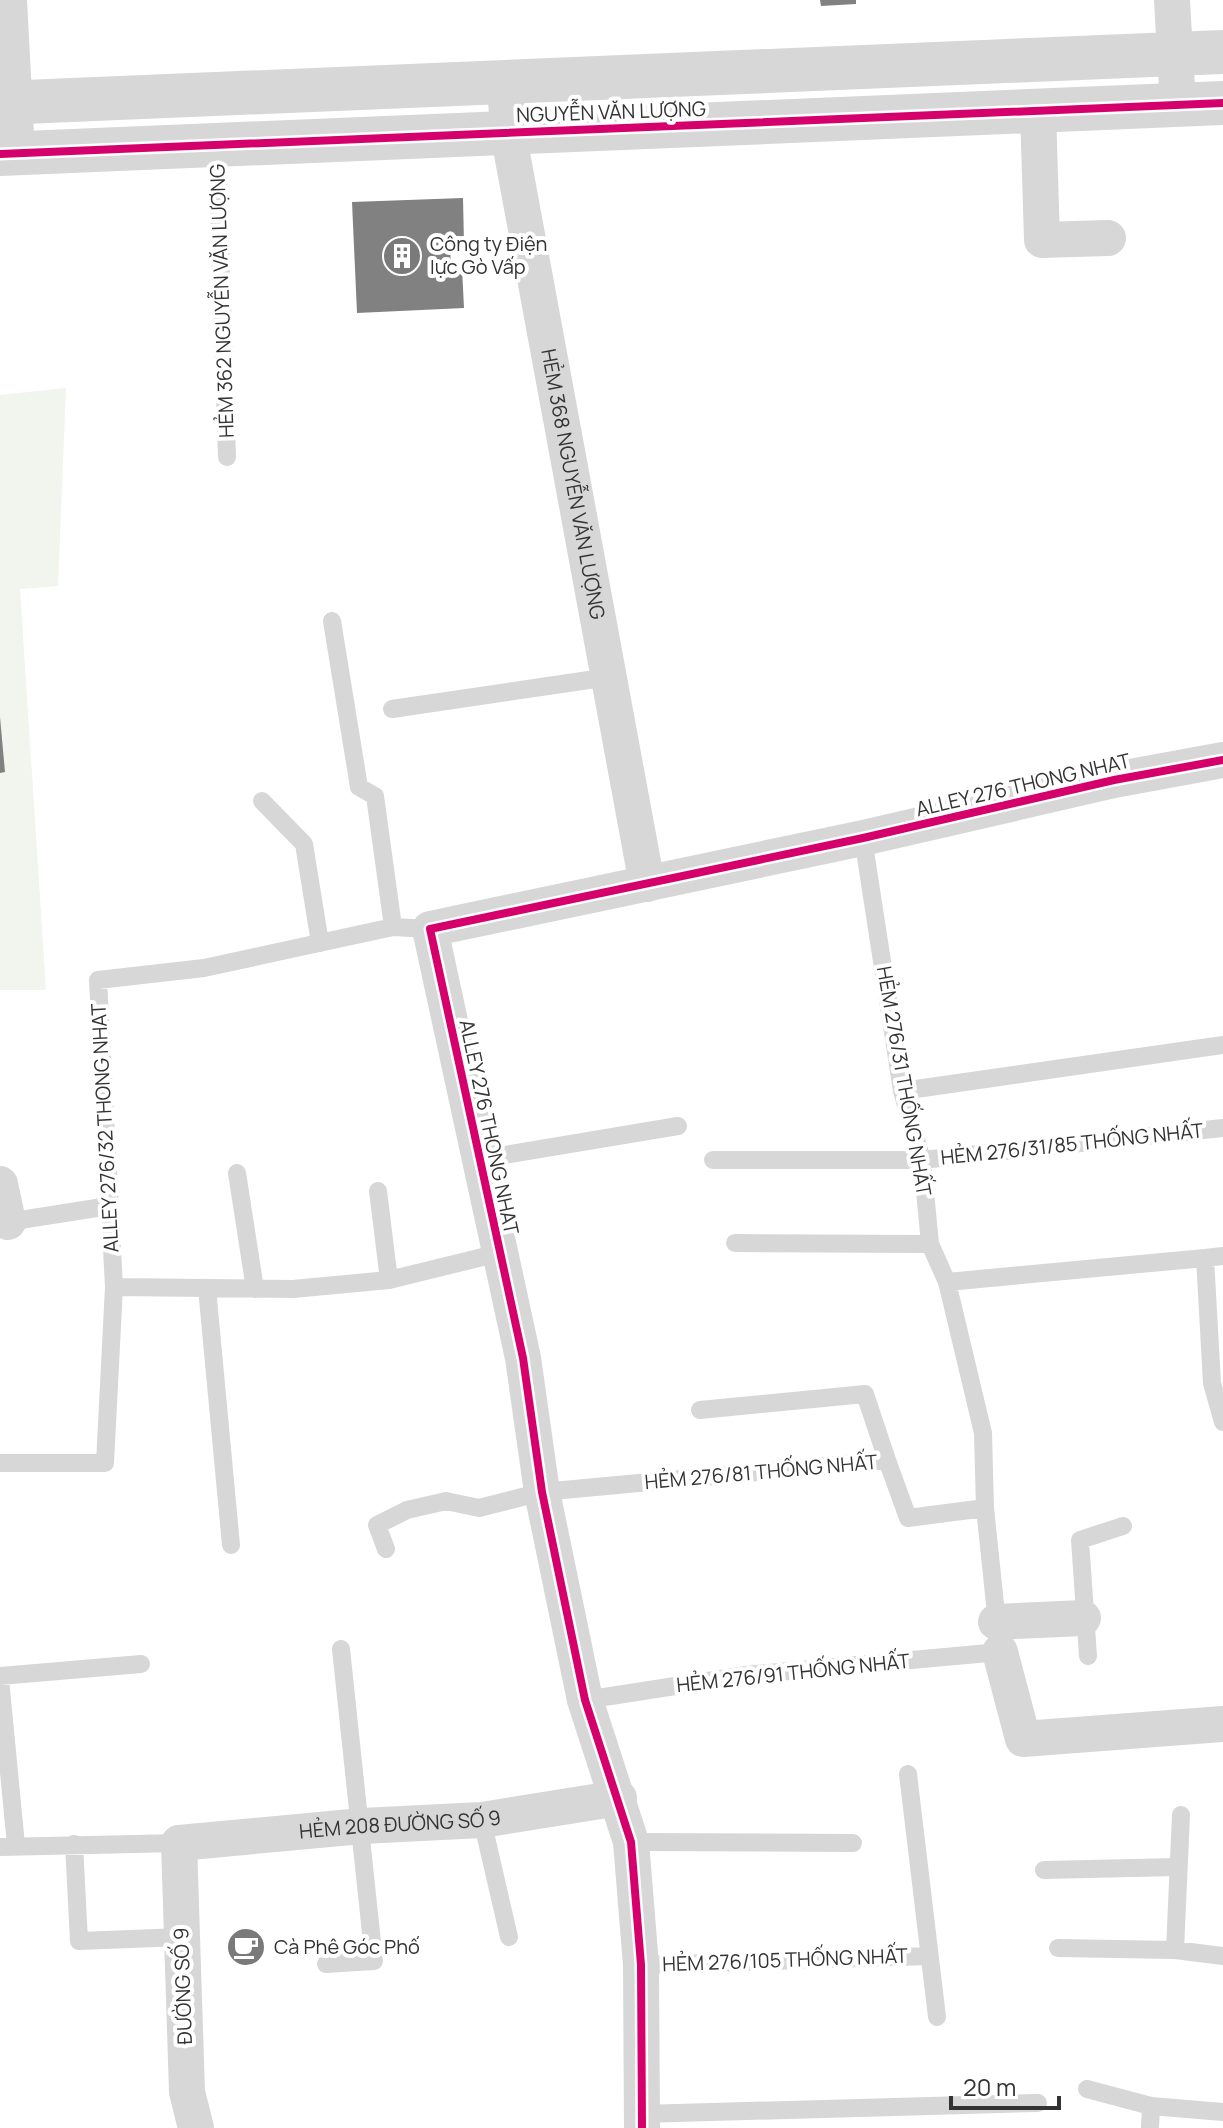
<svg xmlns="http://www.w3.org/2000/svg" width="1223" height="2128" viewBox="0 0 1223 2128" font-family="Manrope,sans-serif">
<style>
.green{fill:#f1f5ed}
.building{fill:#818181}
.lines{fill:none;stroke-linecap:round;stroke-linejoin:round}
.service{stroke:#d7d7d7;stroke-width:18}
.minor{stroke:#d7d7d7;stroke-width:36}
.tertiary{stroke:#d7d7d7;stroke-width:44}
.cycleway-casing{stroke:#fff;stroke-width:13}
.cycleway{stroke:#d6006c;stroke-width:8}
.labels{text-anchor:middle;stroke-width:8;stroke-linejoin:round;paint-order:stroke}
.street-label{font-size:20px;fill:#333;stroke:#fff}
.poi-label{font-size:20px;fill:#333;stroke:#fff;text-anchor:start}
</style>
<rect width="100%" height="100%" fill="#fff"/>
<path class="green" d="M66,388L58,586L20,589L46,990H0V395Z"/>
<path class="building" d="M820,0H856V4L821,6Z
M463,198L464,244L450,245L451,269L462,268L464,308L357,313L352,202Z
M0,717L5,772L0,773Z"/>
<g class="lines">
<path class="service" d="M217,145L227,457
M332,621L359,787L375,796L393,927L430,929
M392,709L609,677
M262,801L304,844L320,943
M902,1091L1223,1045
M481,1159L678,1126
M713,1160H922L1223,1128
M237,1173L255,1289
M378,1191L389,1280
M1,1223L109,1206
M735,1243L930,1244
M1223,1256L1205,1258L1212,1383L1223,1422
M947,1282L1205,1258
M114,1287L293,1289L389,1280L499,1253
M207,1288L231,1545
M887,1460L908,1518L985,1508
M0,1463H105L114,1287L98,980L204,968L393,927
M386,1549L377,1525L407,1510L446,1501L479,1508L542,1492L887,1460L865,1394L700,1410
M1088,1656L1080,1540L1123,1526
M0,1676L141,1664
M0,1679L16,1845
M585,1700L746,1675L1000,1652L985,1508L983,1433L947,1282L930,1244L922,1160L902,1091L863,838
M908,1774L937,2017
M482,1820L509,1937
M631,1842L853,1843
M74,1844L79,1941L182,1937
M0,1847L179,1843
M1044,1870L1178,1867
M1058,1948L1175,1950L1223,1956
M1175,1950L1181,1815
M326,1964L374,1961L341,1649
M641,1965L929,1956
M1087,2089L1151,2106L1223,2112
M641,2114L1038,2103
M1150,2128L1151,2106"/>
<g class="minor">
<path d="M9,0L17,153"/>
<path d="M1172,0L1178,105"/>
<path id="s1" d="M505,82L508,132L647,884"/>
<path d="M1038,111L1042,240L1108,238"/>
<path d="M0,1184L8,1222"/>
<path d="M996,1622L1083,1618"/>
<path d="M1000,1652L1023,1739L1223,1724"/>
<path id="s2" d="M196,2128L187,2092L179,1843L362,1826L482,1820L619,1798"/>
<path d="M642,2128L641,1965L631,1842L585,1700L542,1492L523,1358L430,929L863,838L1114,780L1223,760"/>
</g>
<path class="tertiary" d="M0,103L1223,52
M0,154L1223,103"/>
<g class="cycleway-casing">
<path id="cycleway" d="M0,154L1223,103
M642,2128L641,1965L631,1842L585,1700L542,1492L523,1358L430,929L863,838L1114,780L1223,760"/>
</g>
<use href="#cycleway" class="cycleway"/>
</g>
<defs>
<g id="building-disc" transform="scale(2)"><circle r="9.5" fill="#7a7a7a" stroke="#fff"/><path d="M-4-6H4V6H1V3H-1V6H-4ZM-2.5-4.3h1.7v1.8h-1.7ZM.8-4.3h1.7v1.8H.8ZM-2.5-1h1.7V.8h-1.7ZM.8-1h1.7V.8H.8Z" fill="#fff"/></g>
<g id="cafe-disc" transform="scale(2)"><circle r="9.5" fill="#7a7a7a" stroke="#fff"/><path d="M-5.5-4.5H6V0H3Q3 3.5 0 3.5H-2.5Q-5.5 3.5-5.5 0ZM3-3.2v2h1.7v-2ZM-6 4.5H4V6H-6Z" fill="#fff"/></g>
</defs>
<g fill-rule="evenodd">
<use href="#building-disc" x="402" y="256"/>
<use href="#cafe-disc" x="246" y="1947"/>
</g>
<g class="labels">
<g class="street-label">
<text transform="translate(611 112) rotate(-2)" y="7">NGUYỄN VĂN LƯỢNG</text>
<text transform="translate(222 301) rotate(-92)" y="7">HẺM 362 NGUYỄN VĂN LƯỢNG</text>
<text dy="7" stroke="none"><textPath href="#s1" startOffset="408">HẺM 368 NGUYỄN VĂN LƯỢNG</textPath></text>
<text transform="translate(1023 785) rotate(-13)" y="7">ALLEY 276 THONG NHAT</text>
<text transform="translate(904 1081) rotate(80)" y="7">HẺM 276/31 THỐNG NHẤT</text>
<text transform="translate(489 1127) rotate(78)" y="7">ALLEY 276 THONG NHAT</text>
<text transform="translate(105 1128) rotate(-93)" y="7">ALLEY 276/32 THONG NHAT</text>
<text transform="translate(1072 1144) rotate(-6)" y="7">HẺM 276/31/85 THỐNG NHẤT</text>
<text transform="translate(761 1472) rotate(-5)" y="7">HẺM 276/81 THỐNG NHẤT</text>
<text transform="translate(793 1673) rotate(-6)" y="7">HẺM 276/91 THỐNG NHẤT</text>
<text dy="7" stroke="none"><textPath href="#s2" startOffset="508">HẺM 208 ĐƯỜNG SỐ 9</textPath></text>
<text transform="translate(785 1960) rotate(-2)" y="7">HẺM 276/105 THỐNG NHẤT</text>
<text transform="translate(183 1986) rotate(-92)" y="7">ĐƯỜNG SỐ 9</text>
</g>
<g class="poi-label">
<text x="430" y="251">Công ty Điện<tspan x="430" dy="23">lực Gò Vấp</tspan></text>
<text x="274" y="1954">Cà Phê Góc Phố</text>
</g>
</g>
<path d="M951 2096v12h108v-12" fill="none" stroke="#333333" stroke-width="4"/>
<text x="963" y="2096" font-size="24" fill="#333333" stroke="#ffffff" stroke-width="6" paint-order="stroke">20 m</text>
</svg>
